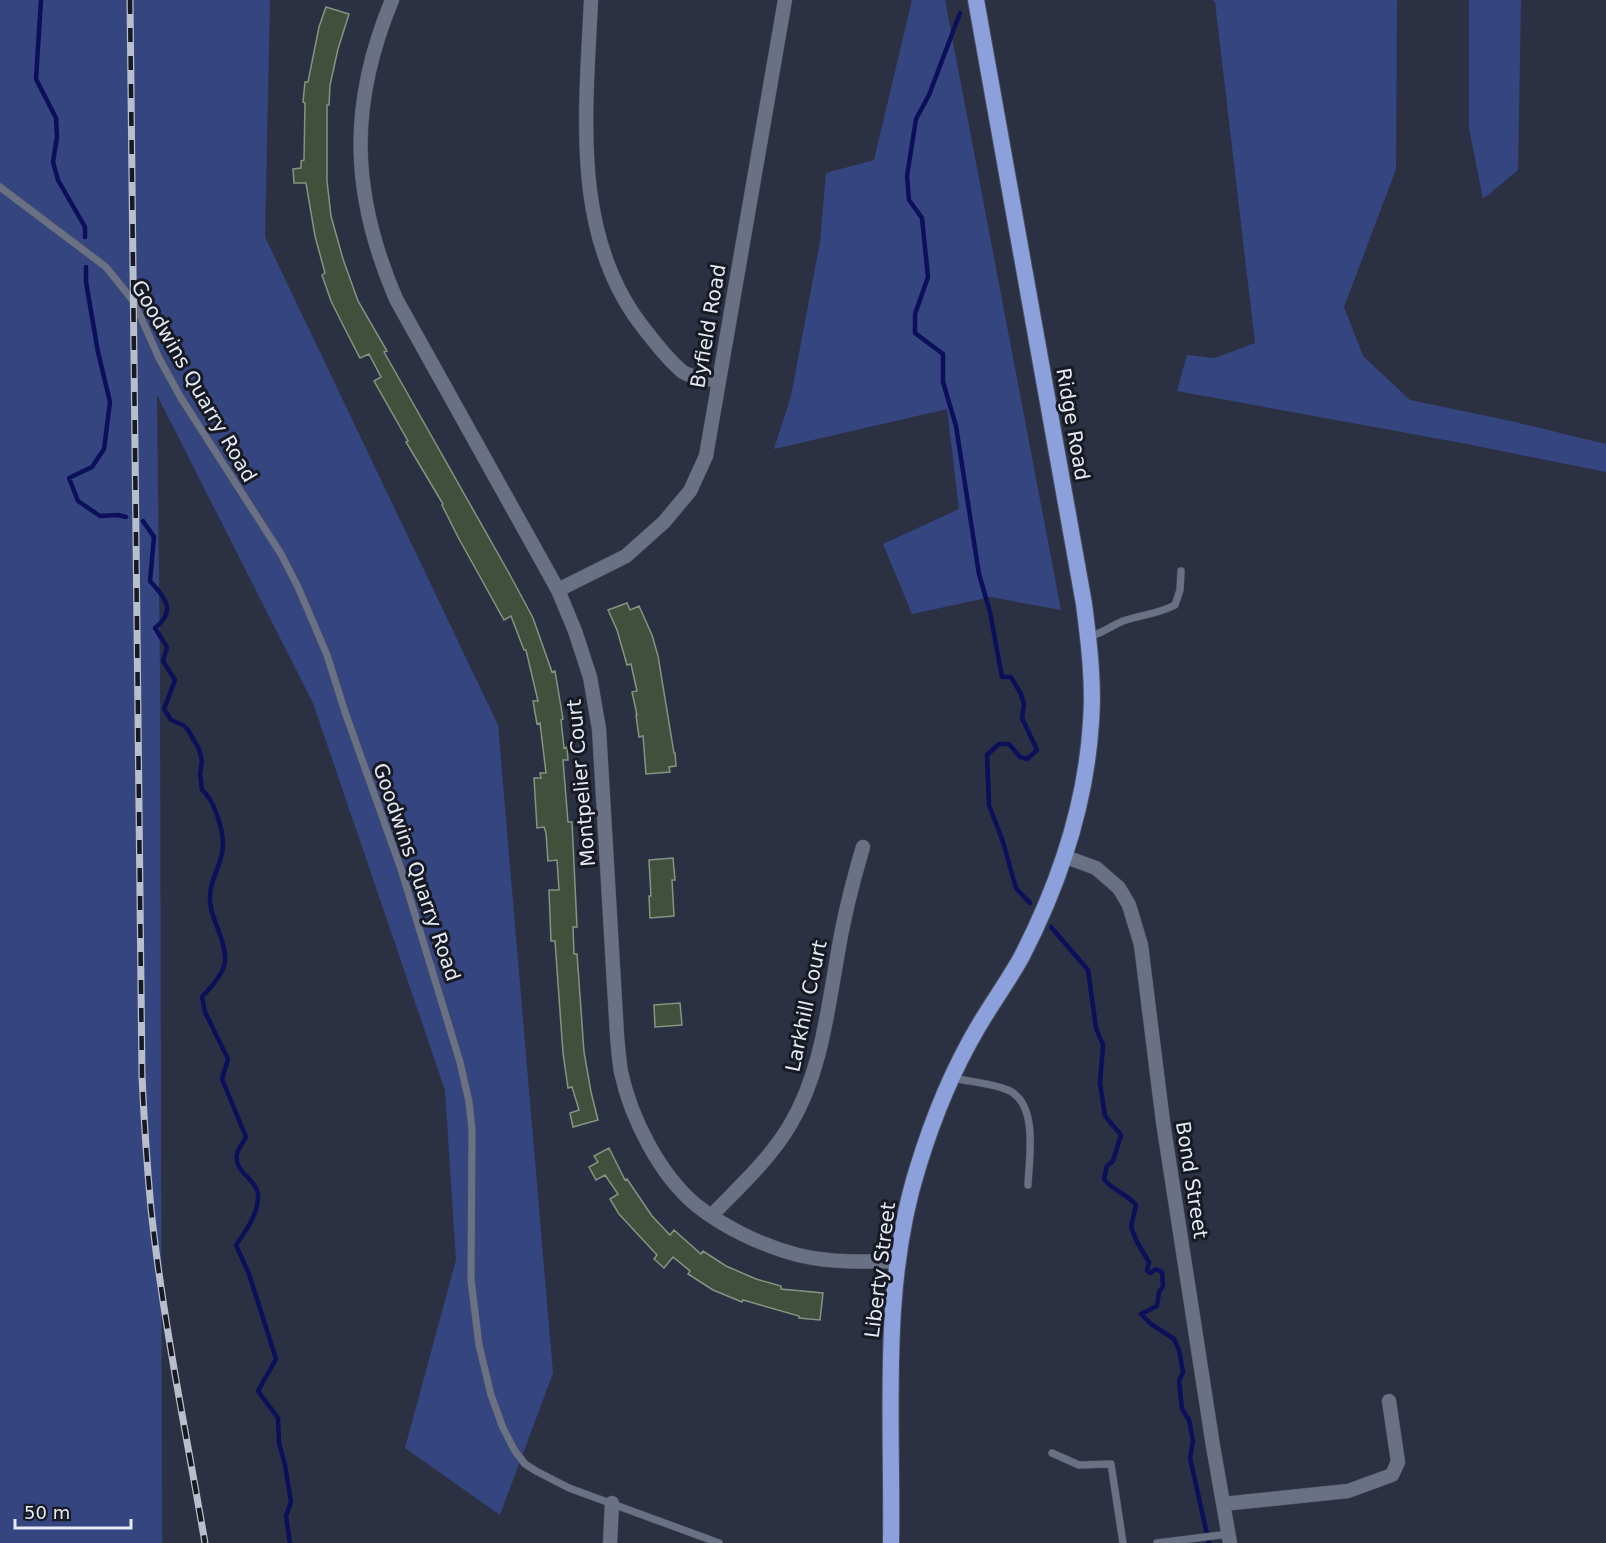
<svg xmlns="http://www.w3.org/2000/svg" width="1606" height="1543" viewBox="0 0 1606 1543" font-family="'DejaVu Sans',sans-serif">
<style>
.green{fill:#354580}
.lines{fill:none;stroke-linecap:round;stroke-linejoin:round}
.stream{stroke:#0c0f59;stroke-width:4.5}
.building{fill:#414f3d;stroke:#859481;stroke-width:1.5}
.service-casing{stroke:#4a4f5e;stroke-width:8}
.minor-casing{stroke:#4a4f5e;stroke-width:15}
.trunk-casing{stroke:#4a4f5e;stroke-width:18}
.service{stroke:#6a7185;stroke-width:7}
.minor{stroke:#6a7185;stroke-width:14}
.trunk{stroke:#8ca0dc;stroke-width:16}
.rail-casing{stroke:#b9becb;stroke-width:7}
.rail{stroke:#171a22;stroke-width:4.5;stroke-dasharray:14;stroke-linecap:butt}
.labels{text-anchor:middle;stroke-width:6;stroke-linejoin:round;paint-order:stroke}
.street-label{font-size:20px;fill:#e5eaf6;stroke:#171a22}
</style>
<rect width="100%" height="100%" fill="#2b3143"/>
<path class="green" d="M0,0H270L265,237L498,725L553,1373L500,1515L405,1448L456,1260L445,1090L313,703L157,395L160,678L162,1543H0Z
M912,0H945L1061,610L991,597L912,614L883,544L959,509L947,409L774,449L791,396L820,242L826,173L874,160Z
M1212,0H1397L1396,169L1344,307L1363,356L1410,400L1511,421L1606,444V472L1467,444L1177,391L1187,355L1215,358L1255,343L1215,2Z
M1469,0H1521L1518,170L1483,199L1469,128Z"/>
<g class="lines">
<path class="stream" d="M41,0L36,79L56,118L57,137L53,162L58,180L85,227V237
M960,13L929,95L916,119L907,176L909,200L922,218L928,277L915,314V333L943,354V382L956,426L979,574L990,612L1002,677H1011L1021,694L1024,704L1022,718L1037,750L1027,759L1020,757L1009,744H999L987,755L989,805L1003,842L1016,888L1030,903
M86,267V282L98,352L110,402L104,449L92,467L69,478L78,501L100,516L118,515L126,517
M143,521L154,537L150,581C165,597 177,611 155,628L167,647L163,661L175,680L164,709L171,720L183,725L188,730L199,749L202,761L200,774L202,790C214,799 223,829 223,845C223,862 211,878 210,894C208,917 227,939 225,962C223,975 210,988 202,997L205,1012L228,1059L222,1079L246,1137C244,1142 238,1148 237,1154C233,1173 260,1180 258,1198C257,1216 246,1230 236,1245L249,1274L276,1359L258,1391L278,1418L279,1443L285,1465L291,1502L286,1516L290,1543
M1051,927L1088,970L1096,1028L1103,1045L1100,1083L1105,1116L1121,1135L1113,1161L1107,1166L1104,1179C1113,1191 1126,1193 1136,1205L1131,1227L1137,1242L1149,1262L1147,1271L1150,1273L1156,1269L1162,1272L1163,1286L1159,1292L1157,1306L1141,1314L1151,1324L1174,1339L1179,1350L1183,1372L1179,1381L1182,1409L1189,1420L1193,1441L1190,1458L1209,1543"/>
</g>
<path class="building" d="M326,7L349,14L338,49L330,85L329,105H327V181L331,216L343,259L358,301L387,351L384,352L510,575L533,618L552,672L555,671L563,719L561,720L564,748L567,747L568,760H563L568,822H572L577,927H573L574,954H577L584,1052L591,1092L598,1120L573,1127L570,1113L579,1110L572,1087L568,1088L563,1053L555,941H551L549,890H559L557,860L548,861L546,833L544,827L537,828L534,778H541L540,773H546L540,723L537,724L533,701H538L526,650H524L511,616L504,620L458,537L442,505L443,504L406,442L408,441L374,381L381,377L369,354L360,358L346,331L331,301L322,275L325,273L315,236L306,183H294L293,169L301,168V161L304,160L305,103L303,102L305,82H308L319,27Z
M627,603L630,610L639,606L652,635L658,656L674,753H675L676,766L669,767L670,772L646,774L643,736L639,737L636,715H637L632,692L637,691L631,664L627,665L617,630L608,610Z
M673,858L675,880H672L674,916L650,918L649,896H651L649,860Z
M680,1003L682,1025L655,1027L654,1005Z
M609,1148L625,1180L627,1179L652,1216L670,1235L674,1230L701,1254L703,1251L726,1266L756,1279L781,1286V1289L823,1293L820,1320L799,1318V1316L743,1300L742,1302L713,1290L688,1274L690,1271L673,1257L664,1268L654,1259L657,1255L619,1214L610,1199L618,1194L605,1175L596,1180L589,1167L598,1162L594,1156Z"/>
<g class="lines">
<g class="service-casing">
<path id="service" d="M0,187L106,267L134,302L159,358L181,398L281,554L298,587L327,655L345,712L401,869L460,1062L469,1102L472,1130L471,1280L479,1345L491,1395L503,1428L515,1451L525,1464L536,1471L569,1488L719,1543
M1088,637C1101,634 1111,626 1123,621C1141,615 1158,614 1175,605L1180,590L1181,571
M953,1078C971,1082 991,1083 1008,1090C1039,1104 1029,1158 1028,1185
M1052,1453L1079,1465L1111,1464L1123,1543
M1157,1543L1229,1534"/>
</g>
<g class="minor-casing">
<path id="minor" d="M392,0C348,106 351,194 396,299L558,590L575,631L590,677L599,729L617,1035C618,1047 619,1060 621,1072C631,1118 659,1174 696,1205C725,1228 763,1246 798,1255C831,1263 864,1262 898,1261
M591,0C586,112 570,238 646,331C657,345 669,361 683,372C692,378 708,378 719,381
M558,590L626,556L664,522L690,491L706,456L785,0
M1066,857L1096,868L1119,888L1129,905L1141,945L1163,1122L1213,1446L1230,1543
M712,1215C739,1187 770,1159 790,1125C820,1075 827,1015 837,958C843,920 852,884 863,847
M1223,1504L1348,1491L1392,1475L1398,1462L1389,1401
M610,1543L612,1503"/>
</g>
<g class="trunk-casing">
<path id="trunk" d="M891,1543C893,1419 880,1287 918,1167C933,1118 952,1071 978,1027C992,1003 1009,980 1022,956C1060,882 1086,805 1091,722C1094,683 1089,643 1084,604L976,0"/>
</g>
<use href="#service" class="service"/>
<use href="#minor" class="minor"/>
<use href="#trunk" class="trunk"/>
<g class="rail-casing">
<path id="rail" d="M130,0L142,1076C144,1120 147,1165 151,1209C163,1321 186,1432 205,1543"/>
</g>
<use href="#rail" class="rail"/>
</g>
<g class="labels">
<g class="street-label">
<text transform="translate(708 326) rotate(-80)" y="7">Byfield Road</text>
<text transform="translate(194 381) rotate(60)" y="7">Goodwins Quarry Road</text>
<text transform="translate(1073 424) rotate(80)" y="7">Ridge Road</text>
<text transform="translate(581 783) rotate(-95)" y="7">Montpelier Court</text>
<text transform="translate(417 872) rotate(71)" y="7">Goodwins Quarry Road</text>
<text transform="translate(806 1006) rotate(-78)" y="7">Larkhill Court</text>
<text transform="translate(1192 1180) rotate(81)" y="7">Bond Street</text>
<text transform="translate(880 1270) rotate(-83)" y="7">Liberty Street</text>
</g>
</g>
<path d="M15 1519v9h116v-9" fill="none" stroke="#e5eaf6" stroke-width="3"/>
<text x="24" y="1519" font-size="18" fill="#e5eaf6" stroke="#171a22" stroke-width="4.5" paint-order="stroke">50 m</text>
</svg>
